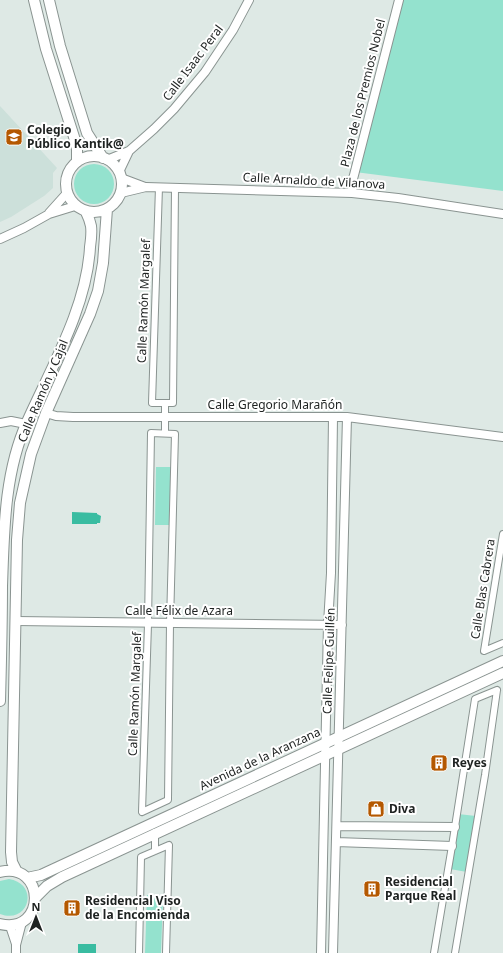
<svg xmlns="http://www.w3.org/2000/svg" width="503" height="953" viewBox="0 0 503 953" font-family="'Noto Sans',sans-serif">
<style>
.built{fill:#cce0da}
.green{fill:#94e2ce}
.water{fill:#39bca1}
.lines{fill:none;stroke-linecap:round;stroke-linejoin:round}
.pedestrian-casing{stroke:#8a9491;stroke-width:8}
.minor-casing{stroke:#8a9491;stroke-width:10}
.tertiary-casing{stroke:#8a9491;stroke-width:12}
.pedestrian{stroke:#fff;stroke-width:6}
.minor{stroke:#fff;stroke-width:8}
.tertiary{stroke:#fff;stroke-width:10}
.labels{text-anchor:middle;stroke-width:4;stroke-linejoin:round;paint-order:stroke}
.street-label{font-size:12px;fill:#1e2221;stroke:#fff}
.poi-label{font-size:12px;font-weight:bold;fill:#1e2221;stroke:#fff;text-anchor:start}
</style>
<rect width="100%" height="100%" fill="#dee9e5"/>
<path class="built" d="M0,106L57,168L53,173V188L44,196L11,217L0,222Z"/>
<path class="green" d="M403,0H503V191L355,172Z
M74 184a20 20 0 1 1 40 0a20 20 0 1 1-40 0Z
M156,467H172V525H155Z
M458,814L476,816L467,872L450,869Z
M9,879C40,884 29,925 0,914V881Z
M147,895L163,896L161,953H145Z"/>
<path class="water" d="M72,512L97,513V514L101,516L100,523H97V524H72Z
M78,944H96V953H78Z"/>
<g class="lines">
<g class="pedestrian-casing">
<path id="pedestrian" d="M159,187L152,403H173L175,188
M165,403V433
M151,433L175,434L170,623L168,800L142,812L148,624Z
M503,534L484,651L503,643
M155,851V832
M139,953L141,857L169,845L166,953
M434,953L452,846L475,699L497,690
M455,953L485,775L497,690"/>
</g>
<g class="minor-casing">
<path id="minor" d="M107,160L129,151L154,129L174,109L205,72L233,30L249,0
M119,172L129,151
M121,178L145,187
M121,193L146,187L352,193L398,198L503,214
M352,193L353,179L399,0
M49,213L67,193
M0,239L24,228L49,214L75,206
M46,413L56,416L73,417H347L503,437
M0,423L11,421L26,424
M16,621L342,625
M337,826L455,827
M336,842L452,846
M10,926L16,944
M16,953V945L22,922
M321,953L328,624L331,573L333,417
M333,953L347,417"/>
</g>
<g class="tertiary-casing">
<path id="tertiary" d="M34,0L46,49L74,137L77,149V162
M49,0L60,46L87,133L103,158
M66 184a28 28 0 1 1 56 0a28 28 0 1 1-56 0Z
M0,701C1,663 2,624 2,586C4,532 4,473 27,422C51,368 87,307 90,247C91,240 92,233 91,226C90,221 88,216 86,212
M0,872C46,861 47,935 0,924
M17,872L12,862L11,852L17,540L20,503L31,454L46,413L90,314L98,291L103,263L107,209
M27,878L41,875L503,661
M36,897L47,886L62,877L503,673"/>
</g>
<use href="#pedestrian" class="pedestrian"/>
<use href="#minor" class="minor"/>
<use href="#tertiary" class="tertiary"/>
</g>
<defs>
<g id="school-square" transform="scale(0.9)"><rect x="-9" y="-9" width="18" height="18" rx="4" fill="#b45800" stroke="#fff"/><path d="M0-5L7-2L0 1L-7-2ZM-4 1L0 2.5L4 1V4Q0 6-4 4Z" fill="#fff"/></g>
<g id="building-square" transform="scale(0.9)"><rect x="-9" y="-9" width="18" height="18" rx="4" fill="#b45800" stroke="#fff"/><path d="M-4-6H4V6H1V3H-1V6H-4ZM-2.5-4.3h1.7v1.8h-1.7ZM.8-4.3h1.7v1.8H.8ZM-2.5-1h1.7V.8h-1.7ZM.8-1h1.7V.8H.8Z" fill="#fff"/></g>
<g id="shop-square" transform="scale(0.9)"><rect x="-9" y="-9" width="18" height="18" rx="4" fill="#b45800" stroke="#fff"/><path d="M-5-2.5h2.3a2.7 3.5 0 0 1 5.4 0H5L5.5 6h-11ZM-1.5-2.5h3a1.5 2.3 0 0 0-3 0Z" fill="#fff"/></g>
</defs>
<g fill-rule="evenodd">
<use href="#school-square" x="14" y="137"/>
<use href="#building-square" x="439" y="763"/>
<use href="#shop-square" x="376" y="809"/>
<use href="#building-square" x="372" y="889"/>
<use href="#building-square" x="72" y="908"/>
</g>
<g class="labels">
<g class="street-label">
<text transform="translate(193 63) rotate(-53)" y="4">Calle Isaac Peral</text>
<text transform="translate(363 93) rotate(-76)" y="4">Plaza de los Premios Nobel</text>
<text transform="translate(314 181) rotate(3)" y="4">Calle Arnaldo de Vilanova</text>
<text transform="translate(144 301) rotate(-88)" y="4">Calle Ramón Margalef</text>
<text transform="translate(43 391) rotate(-67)" y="4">Calle Ramón y Cajal</text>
<text x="275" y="409">Calle Gregorio Marañón</text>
<text transform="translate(483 589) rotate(-81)" y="4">Calle Blas Cabrera</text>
<text x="179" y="615">Calle Félix de Azara</text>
<text transform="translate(329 661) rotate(-88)" y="4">Calle Felipe Guillén</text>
<text transform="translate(135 694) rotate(-88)" y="4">Calle Ramón Margalef</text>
<text transform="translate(260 759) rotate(-25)" y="4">Avenida de la Aranzana</text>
</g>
<g class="poi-label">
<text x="27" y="134">Colegio<tspan x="27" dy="14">Público Kantik@</tspan></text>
<text x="452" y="767">Reyes</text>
<text x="389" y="813">Diva</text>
<text x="385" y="886">Residencial<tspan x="385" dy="14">Parque Real</tspan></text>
<text x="85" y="905">Residencial Viso<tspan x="85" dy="14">de la Encomienda</tspan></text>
</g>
</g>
<g transform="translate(36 917)" stroke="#ffffff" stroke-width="3" paint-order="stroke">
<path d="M0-3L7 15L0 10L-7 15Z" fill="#1e2221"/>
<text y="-6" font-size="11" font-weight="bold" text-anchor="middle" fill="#1e2221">N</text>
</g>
</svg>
